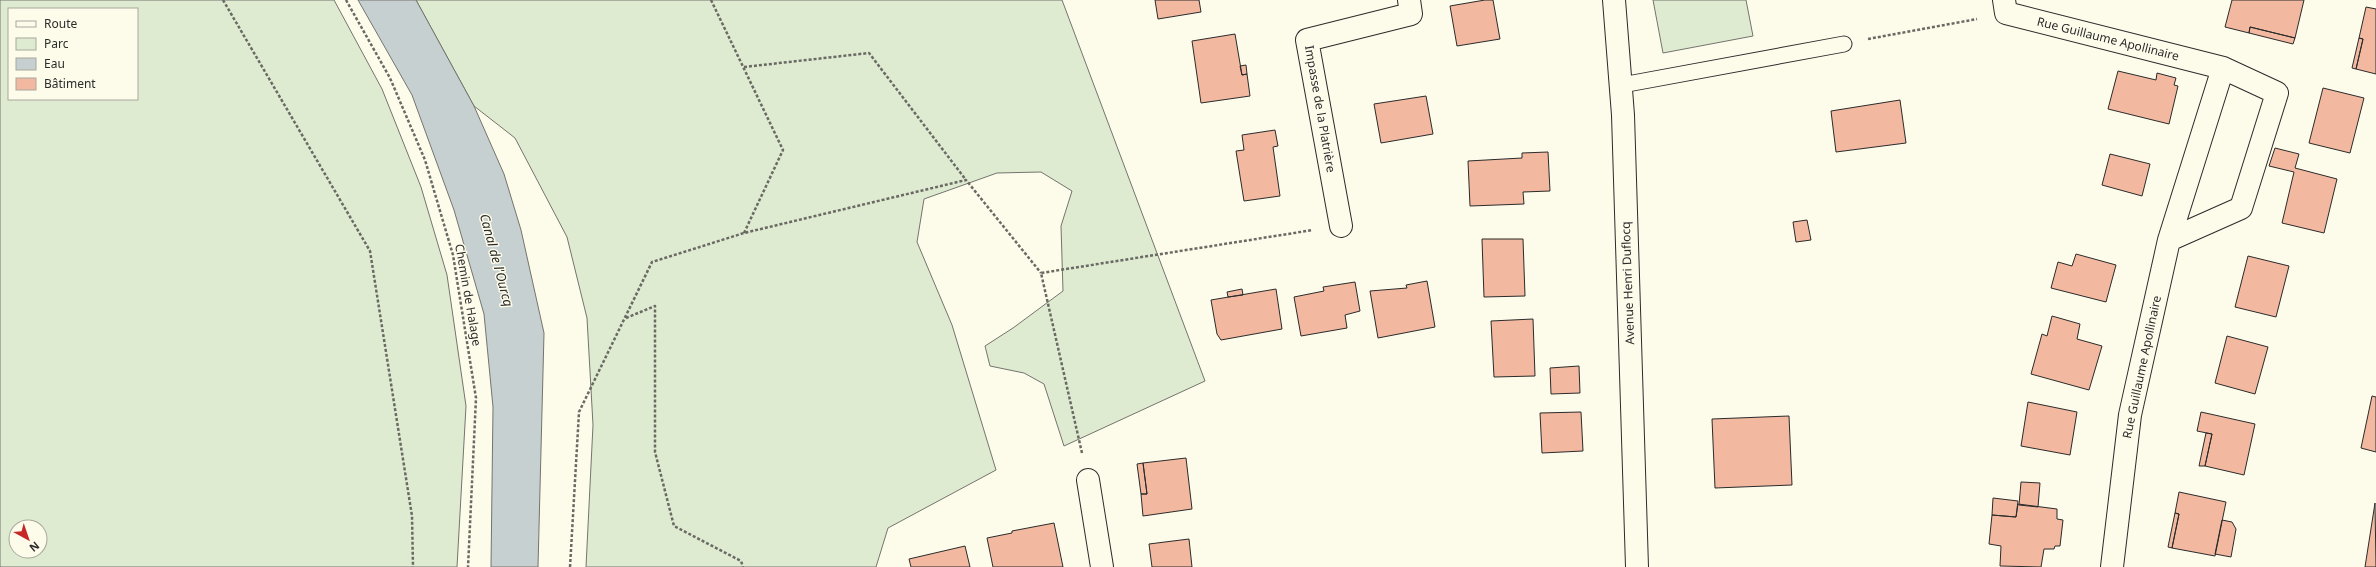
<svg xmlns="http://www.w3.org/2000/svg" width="2376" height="567" viewBox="0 0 2376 567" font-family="'Noto Sans',sans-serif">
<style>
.green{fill:#deebd1;stroke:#74746e;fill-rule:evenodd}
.water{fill:#c7d0d0;stroke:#74746e}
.building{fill:#f2b8a0;stroke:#2b2b2b}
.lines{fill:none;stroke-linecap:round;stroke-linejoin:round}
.service-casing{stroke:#2b2b2b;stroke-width:17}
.minor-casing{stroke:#2b2b2b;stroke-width:24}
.tertiary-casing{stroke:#2b2b2b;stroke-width:24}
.path{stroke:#6a6964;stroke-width:2.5;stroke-dasharray:3 2;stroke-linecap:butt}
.service{stroke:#fdfbea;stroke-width:15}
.minor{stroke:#fdfbea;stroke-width:22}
.tertiary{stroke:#fdfbea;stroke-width:22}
.labels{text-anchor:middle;stroke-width:3;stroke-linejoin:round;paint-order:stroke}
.street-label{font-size:12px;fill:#2b2b2b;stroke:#fdfbea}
.water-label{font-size:13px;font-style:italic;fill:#2b2b2b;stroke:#fdfbea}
</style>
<rect width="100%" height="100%" fill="#fdfbea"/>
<path class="green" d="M0,0H334L382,89L421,187L447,275L466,406L457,567H0ZM9,9H137V99H9ZM16,527H40V551H16Z
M416,0H1062L1205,381L1064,446L1044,384L1024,373L990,366L985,346L1013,328L1063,291L1061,226L1072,191L1041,172L997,173L924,199L917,242L952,325L996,470L888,528L876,567H586L593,425L587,318L567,237L515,138L474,106Z
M1653,0H1746L1753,36L1663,53Z"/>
<path class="water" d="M358,0H416L474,106L504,174L521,230L544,333L538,567H491L493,407L484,314L454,210L412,95Z"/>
<path class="building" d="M1155,0H1199L1201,12L1158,19Z
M1485,0H1493L1500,39L1457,46L1450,6Z
M2232,0H2304L2295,38L2250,27L2249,33L2225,27Z
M2366,7L2376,9V74L2356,69L2363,39L2359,38Z
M2250,27L2295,38L2293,44L2249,33Z
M1235,34L1242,75L1247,74L1250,96L1201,103L1192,41Z
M2359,38L2363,39L2356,69L2352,68Z
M1246,65L1247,74L1242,75L1240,66Z
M2118,71L2156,80L2157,73L2176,78L2174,85L2178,86L2169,124L2108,109Z
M2323,88L2364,98L2350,153L2309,143Z
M1426,96L1433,134L1381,143L1374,104Z
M1900,100L1906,143L1836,152L1831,111Z
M1275,130L1278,146L1273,147L1280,196L1244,201L1236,151L1244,150L1242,135Z
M2275,148L2299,154L2295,168L2337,179L2324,233L2282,223L2294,172L2269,166Z
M1548,152L1550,191L1523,192L1524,204L1470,206L1468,161L1522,158V153Z
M2110,154L2150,164L2142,196L2102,185Z
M1807,220L1811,240L1796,242L1793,222Z
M1482,239H1523L1525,296L1484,297Z
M2076,254L2116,265L2106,302L2051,288L2058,262L2072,266Z
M2248,256L2289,266L2276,317L2235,307Z
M1427,281L1435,327L1378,338L1370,291L1407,288L1406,285Z
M1355,282L1360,311L1345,315L1347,328L1301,336L1294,297L1324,291L1323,287Z
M1242,289L1243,295L1228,297L1227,292Z
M1276,289L1282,329L1221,340L1217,334L1211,300Z
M2052,316L2080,324L2077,339L2102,346L2089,390L2031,374L2042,334L2047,336Z
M1533,319L1535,376L1494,377L1491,321Z
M2227,336L2268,347L2255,394L2215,383Z
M1579,366L1580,393L1551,394L1550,368Z
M2372,396L2376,397V452L2361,448Z
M2028,402L2077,412L2070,455L2021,446Z
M1581,412L1583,451L1542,453L1540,413Z
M2201,412L2255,424L2244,475L2205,466L2212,434L2197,431Z
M1789,416L1792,485L1715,488L1712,419Z
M2206,433L2212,434L2205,466H2199Z
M1186,458L1192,509L1143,516L1141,494H1147L1143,463Z
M1143,463L1147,494H1141L1137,464Z
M2021,482L2040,483L2038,507L2019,505Z
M2179,492L2226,502L2215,556L2172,548L2179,514L2175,513Z
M1993,498L2018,501L2016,517L1992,515Z
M2375,503L2376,567H2365Z
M2018,504L2057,509V519L2063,520L2060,546H2055L2054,549H2044L2041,567L2000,566L2001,546L1989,544L1992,515L2016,517Z
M2175,513L2179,514L2172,548L2168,547Z
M2222,520L2232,522L2236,529L2231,557L2215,554Z
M1054,523L1063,567H993L987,538L1012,533V531Z
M1189,539L1192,567H1152L1149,544Z
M965,546L970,567H911L909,559Z"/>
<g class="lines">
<g class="service-casing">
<path id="service" d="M1622,85L1844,44"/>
</g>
<g class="minor-casing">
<path id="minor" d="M2004,0L2006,13L2223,68L2277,93L2241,208L2169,240L2130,415L2112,567
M1341,226L1307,40L1411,14L1409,0
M2169,240L2223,68
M1088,480L1102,567"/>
</g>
<g class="tertiary-casing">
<path id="tertiary" d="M1614,0L1623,115L1637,567"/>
</g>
<path class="path" d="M223,0L370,251L412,516L413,567
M346,0L390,78L425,160L453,255L476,398L468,567
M711,0L783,150L744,233
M1868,39L1977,19
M744,67L869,53L966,180
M626,318L655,306V452L674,526L741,561L743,567
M1082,453L1041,273L1313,230
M570,567L579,412L652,262L744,233L966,180L1041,273"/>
<use href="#service" class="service"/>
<use href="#minor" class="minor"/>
<use href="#tertiary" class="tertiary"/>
</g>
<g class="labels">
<g class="street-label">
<text transform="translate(2108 39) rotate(14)" y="4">Rue Guillaume Apollinaire</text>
<text transform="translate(1320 109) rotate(80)" y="4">Impasse de la Platrière</text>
<text transform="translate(1628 283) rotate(-92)" y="4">Avenue Henri Duflocq</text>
<text transform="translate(468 295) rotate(80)" y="4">Chemin de Halage</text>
<text transform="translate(2142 367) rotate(-78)" y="4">Rue Guillaume Apollinaire</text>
</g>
<g class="water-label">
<text transform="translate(497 260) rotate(75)" y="5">Canal de l'Ourcq</text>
</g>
</g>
<rect x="8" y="8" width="130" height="92" fill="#fdfbea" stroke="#a9a89e"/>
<rect x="16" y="21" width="20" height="6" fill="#fdfbea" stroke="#a9a89e"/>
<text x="44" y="28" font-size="12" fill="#2b2b2b">Route</text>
<rect x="16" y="38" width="20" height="12" fill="#deebd1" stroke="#a9a89e"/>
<text x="44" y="48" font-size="12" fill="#2b2b2b">Parc</text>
<rect x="16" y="58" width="20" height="12" fill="#c7d0d0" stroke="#a9a89e"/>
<text x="44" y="68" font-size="12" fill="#2b2b2b">Eau</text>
<rect x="16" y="78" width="20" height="12" fill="#f2b8a0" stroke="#a9a89e"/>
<text x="44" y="88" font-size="12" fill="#2b2b2b">Bâtiment</text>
<g transform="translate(28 539) rotate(140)"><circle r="19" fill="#fdfbea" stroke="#a9a89e"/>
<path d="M0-3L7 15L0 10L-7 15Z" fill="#c62828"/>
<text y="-6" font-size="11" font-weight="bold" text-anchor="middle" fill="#2b2b2b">N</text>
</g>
</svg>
